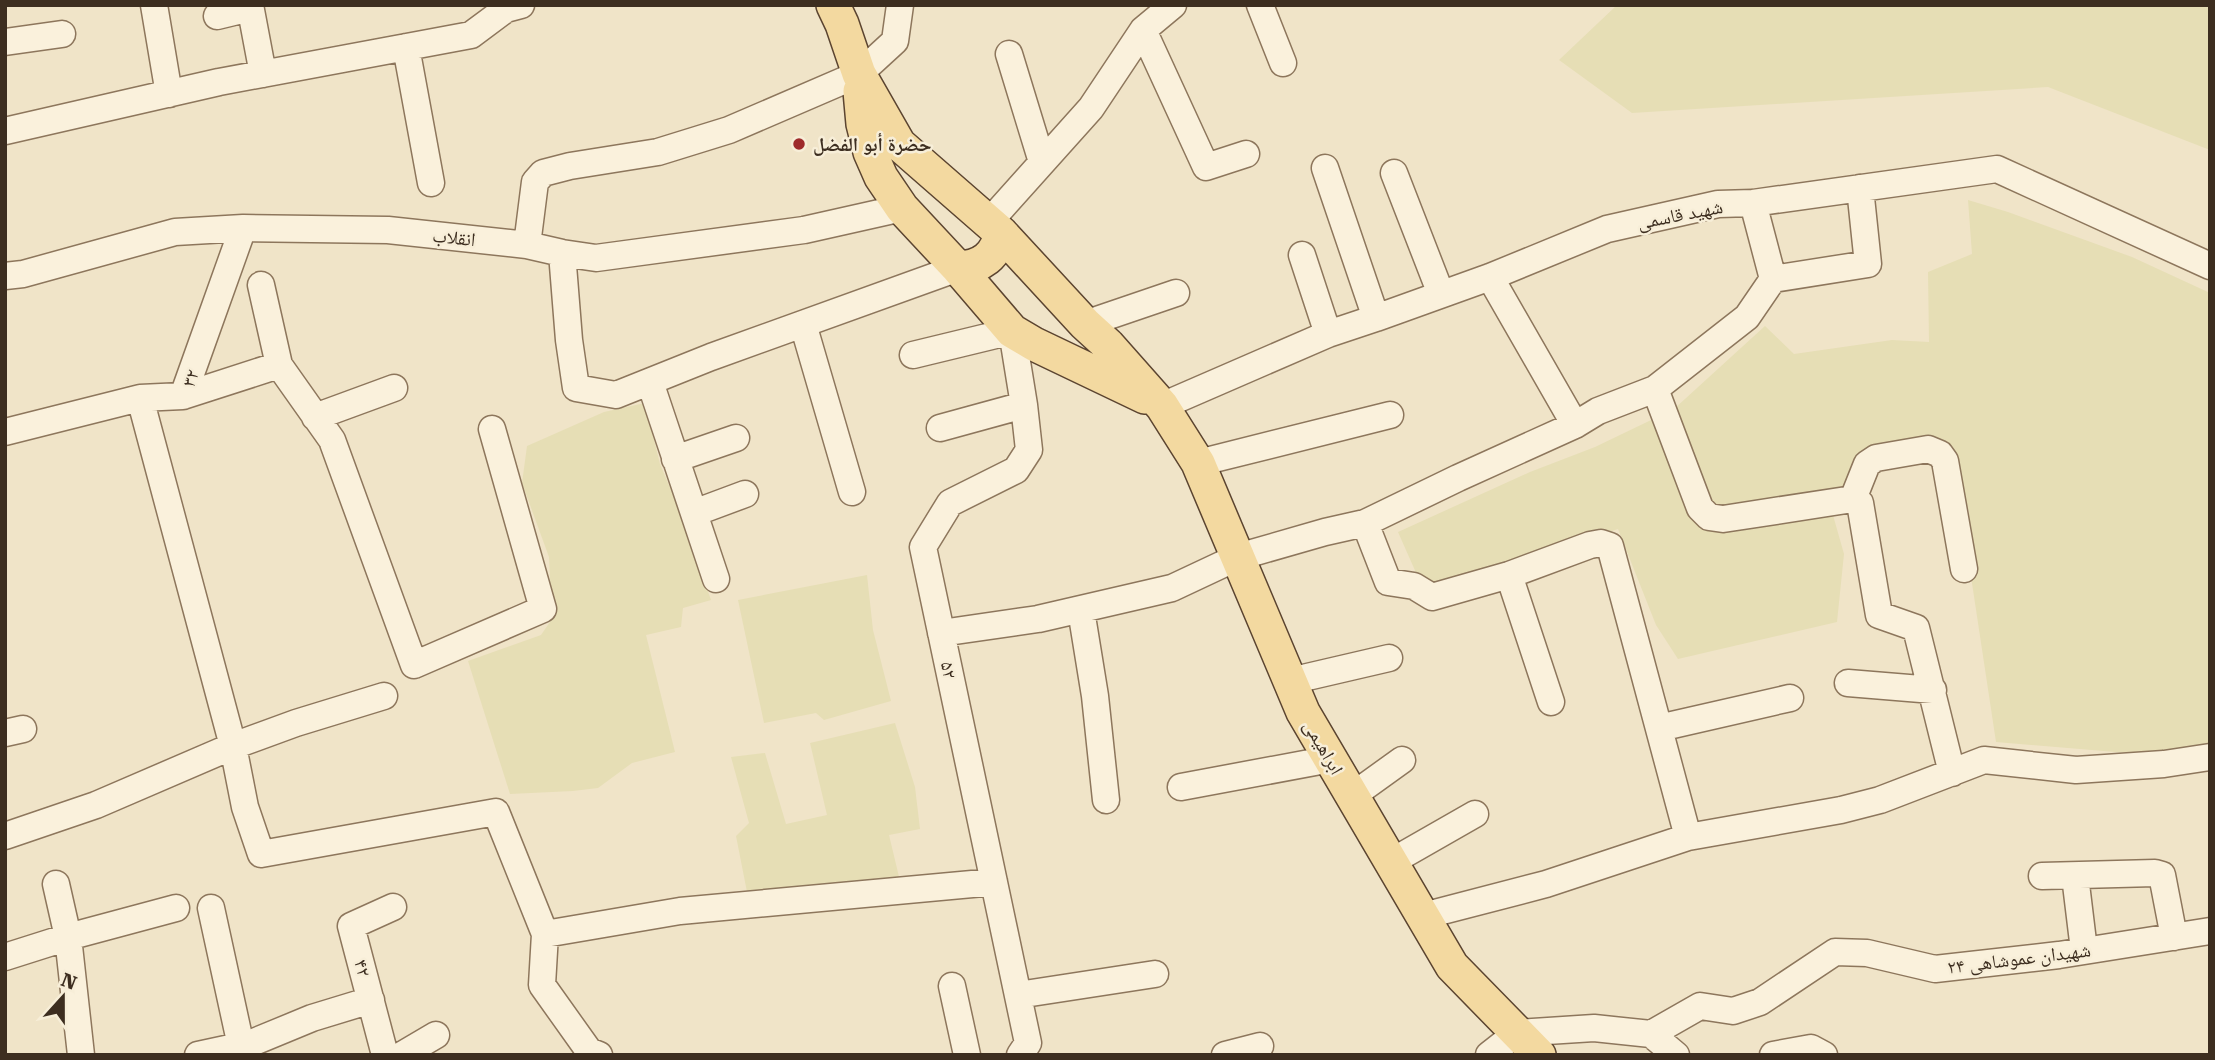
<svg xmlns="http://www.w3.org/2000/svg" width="2215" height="1060" viewBox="0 0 2215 1060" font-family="'Roboto Serif','Noto Naskh Arabic',serif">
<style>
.farmland{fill:#e6deb5}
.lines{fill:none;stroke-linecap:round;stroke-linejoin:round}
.minor-casing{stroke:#8d765c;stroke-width:29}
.major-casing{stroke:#5b4430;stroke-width:36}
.minor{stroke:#faf1dc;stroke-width:26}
.major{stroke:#f3d9a0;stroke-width:33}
.poi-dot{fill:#9e2a2b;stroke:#f7eed8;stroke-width:2.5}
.labels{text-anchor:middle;stroke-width:5;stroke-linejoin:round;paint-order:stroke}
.poi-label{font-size:19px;font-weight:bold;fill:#3d2e20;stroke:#f7eed8;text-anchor:start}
.street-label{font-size:19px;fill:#3d2e20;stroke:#f7eed8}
</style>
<rect width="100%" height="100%" fill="#f0e4c8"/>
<path class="farmland" d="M1617,5H2210V150L2048,87L1632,113L1559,60Z
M1968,200L2008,212L2132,257L2210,293V758H2187L1996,742L1970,570L1969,512L1951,449L1873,462L1829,501L1844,554L1837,622L1678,659L1656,625L1618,529L1445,587L1417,575L1398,532L1530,472L1595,447L1674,409L1765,326L1794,354L1892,340L1929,342L1928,272L1972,254Z
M645,403L660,464L682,516L711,600L683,608L681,627L646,635L675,752L632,763L598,788L573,791L510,794L468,661L541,635L552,619L549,557L522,483L527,446L604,412Z
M867,575L873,630L891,701L824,720L816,713L764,723L738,600Z
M895,723L915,787L920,829L889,835L900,881L748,897L736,836L749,823L731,757L765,753L786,824L827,815L810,743Z"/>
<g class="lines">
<g class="minor-casing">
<path id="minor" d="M154,5L169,94
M250,5L263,74
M1260,5L1283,63
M217,16L250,8
M1143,30L1206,167L1246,154
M5,42L62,34
M406,47L431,183
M1009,54L1042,162
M5,131L219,82L471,35L506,9L521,5
M1325,168L1376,318
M1394,173L1441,294
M989,222L1091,108L1143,30L1173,5
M527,245L535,182L543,173L570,166L658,152L729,130L859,74L895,41L900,5
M562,253L569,340L576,388L616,395L711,357L958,268
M1302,255L1328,334
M5,276L23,274L175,232L243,228L388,230L527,245L562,253L596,258L804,230L902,208
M1490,277L1575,425
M1773,279L1868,264L1860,188
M261,285L279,365
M803,324L852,492
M1085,324L1176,293
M913,355L1012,331L1024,405L1029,450L1016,470L950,503L923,547L1028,1043L1020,1055
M650,382L716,579
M1655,389L1700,508L1709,517L1723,519L1853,499L1860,503L1879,615L1916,628L1952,773
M183,396L279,365L332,440L414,665L543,609L492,429
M140,398L233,746L245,807L261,854L496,812L545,934L542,985L589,1051L599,1055
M1162,406L1328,334L1376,318L1490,277L1607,229L1718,204L1753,203L1997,169L2210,266
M315,417L394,388
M940,428L1024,405
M5,432L140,398L183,396L243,228
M675,459L736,438
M1198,463L1390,415
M1853,499L1867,464L1876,458L1928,449L1940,454L1945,461L1964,569
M694,513L745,494
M1365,523L1388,582L1414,586L1432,597L1509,575L1590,545L1601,543L1610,546L1688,837
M1509,575L1551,702
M1081,610L1095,696L1106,800
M941,633L1038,619L1172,588L1238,557L1325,532L1365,523L1458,478L1575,425L1598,411L1655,389L1747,317L1773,279L1753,203
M1290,681L1389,658
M1848,683L1933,690
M1659,728L1790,698
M5,733L23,729
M1181,787L1331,759
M1352,796L1402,760
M5,836L96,805L233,746L296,723L384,696
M1391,862L1475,814
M2042,876L2155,873L2162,875L2174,937
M2075,876L2084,950
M56,884L68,937L81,1055
M211,908L241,1046
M1423,916L1546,884L1688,837L1841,810L1880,800L1984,760L2076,770L2164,764L2210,757
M545,934L680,911L994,882
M5,957L68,937L176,908
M952,986L967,1055
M1018,995L1155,974
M1651,1034L1676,1055
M198,1055L249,1044L312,1018L371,1000
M385,1055L351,926L393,907
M402,1055L436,1035
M1225,1055L1260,1046
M1489,1055L1517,1033L1594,1028L1651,1034L1700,1006L1733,1011L1760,1002L1835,952L1867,953L1935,969L2059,955L2210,931
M1773,1055L1811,1048L1824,1055"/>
</g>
<g class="major-casing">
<path id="major" d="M833,5L842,24L859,74L899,144L1001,233L1085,324L1108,345L1162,406L1198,463L1303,712L1452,966L1539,1055
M860,91L863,124L870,152L881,177L902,208L958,268L1012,331L1034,344L1145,397
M958,268C982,267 996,256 1001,233"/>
</g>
<use href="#minor" class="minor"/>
<use href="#major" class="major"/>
</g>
<circle class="poi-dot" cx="799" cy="144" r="7"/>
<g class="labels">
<g class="poi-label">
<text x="813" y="151">حضرة أبو الفضل</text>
</g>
<g class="street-label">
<text transform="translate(1680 214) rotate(-11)" y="7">شهید قاسمی</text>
<text transform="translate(454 237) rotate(6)" y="7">انقلاب</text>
<text transform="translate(190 378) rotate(-70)" y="7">۳۲</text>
<text transform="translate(949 670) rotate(78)" y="7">۵۲</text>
<text transform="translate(1324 747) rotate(60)" y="7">ابراهیمی</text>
<text transform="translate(2019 958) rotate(-7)" y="7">۲۴ شهیدان عموشاهی</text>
<text transform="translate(363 968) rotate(75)" y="7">۴۲</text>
</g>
</g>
<rect width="2215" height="1060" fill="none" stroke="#3d2e20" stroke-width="14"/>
<g transform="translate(63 997) rotate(21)" stroke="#f7eed8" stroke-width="5" paint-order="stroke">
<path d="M0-5L12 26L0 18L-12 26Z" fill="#3d2e20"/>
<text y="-10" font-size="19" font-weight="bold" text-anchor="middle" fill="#3d2e20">N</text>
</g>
</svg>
